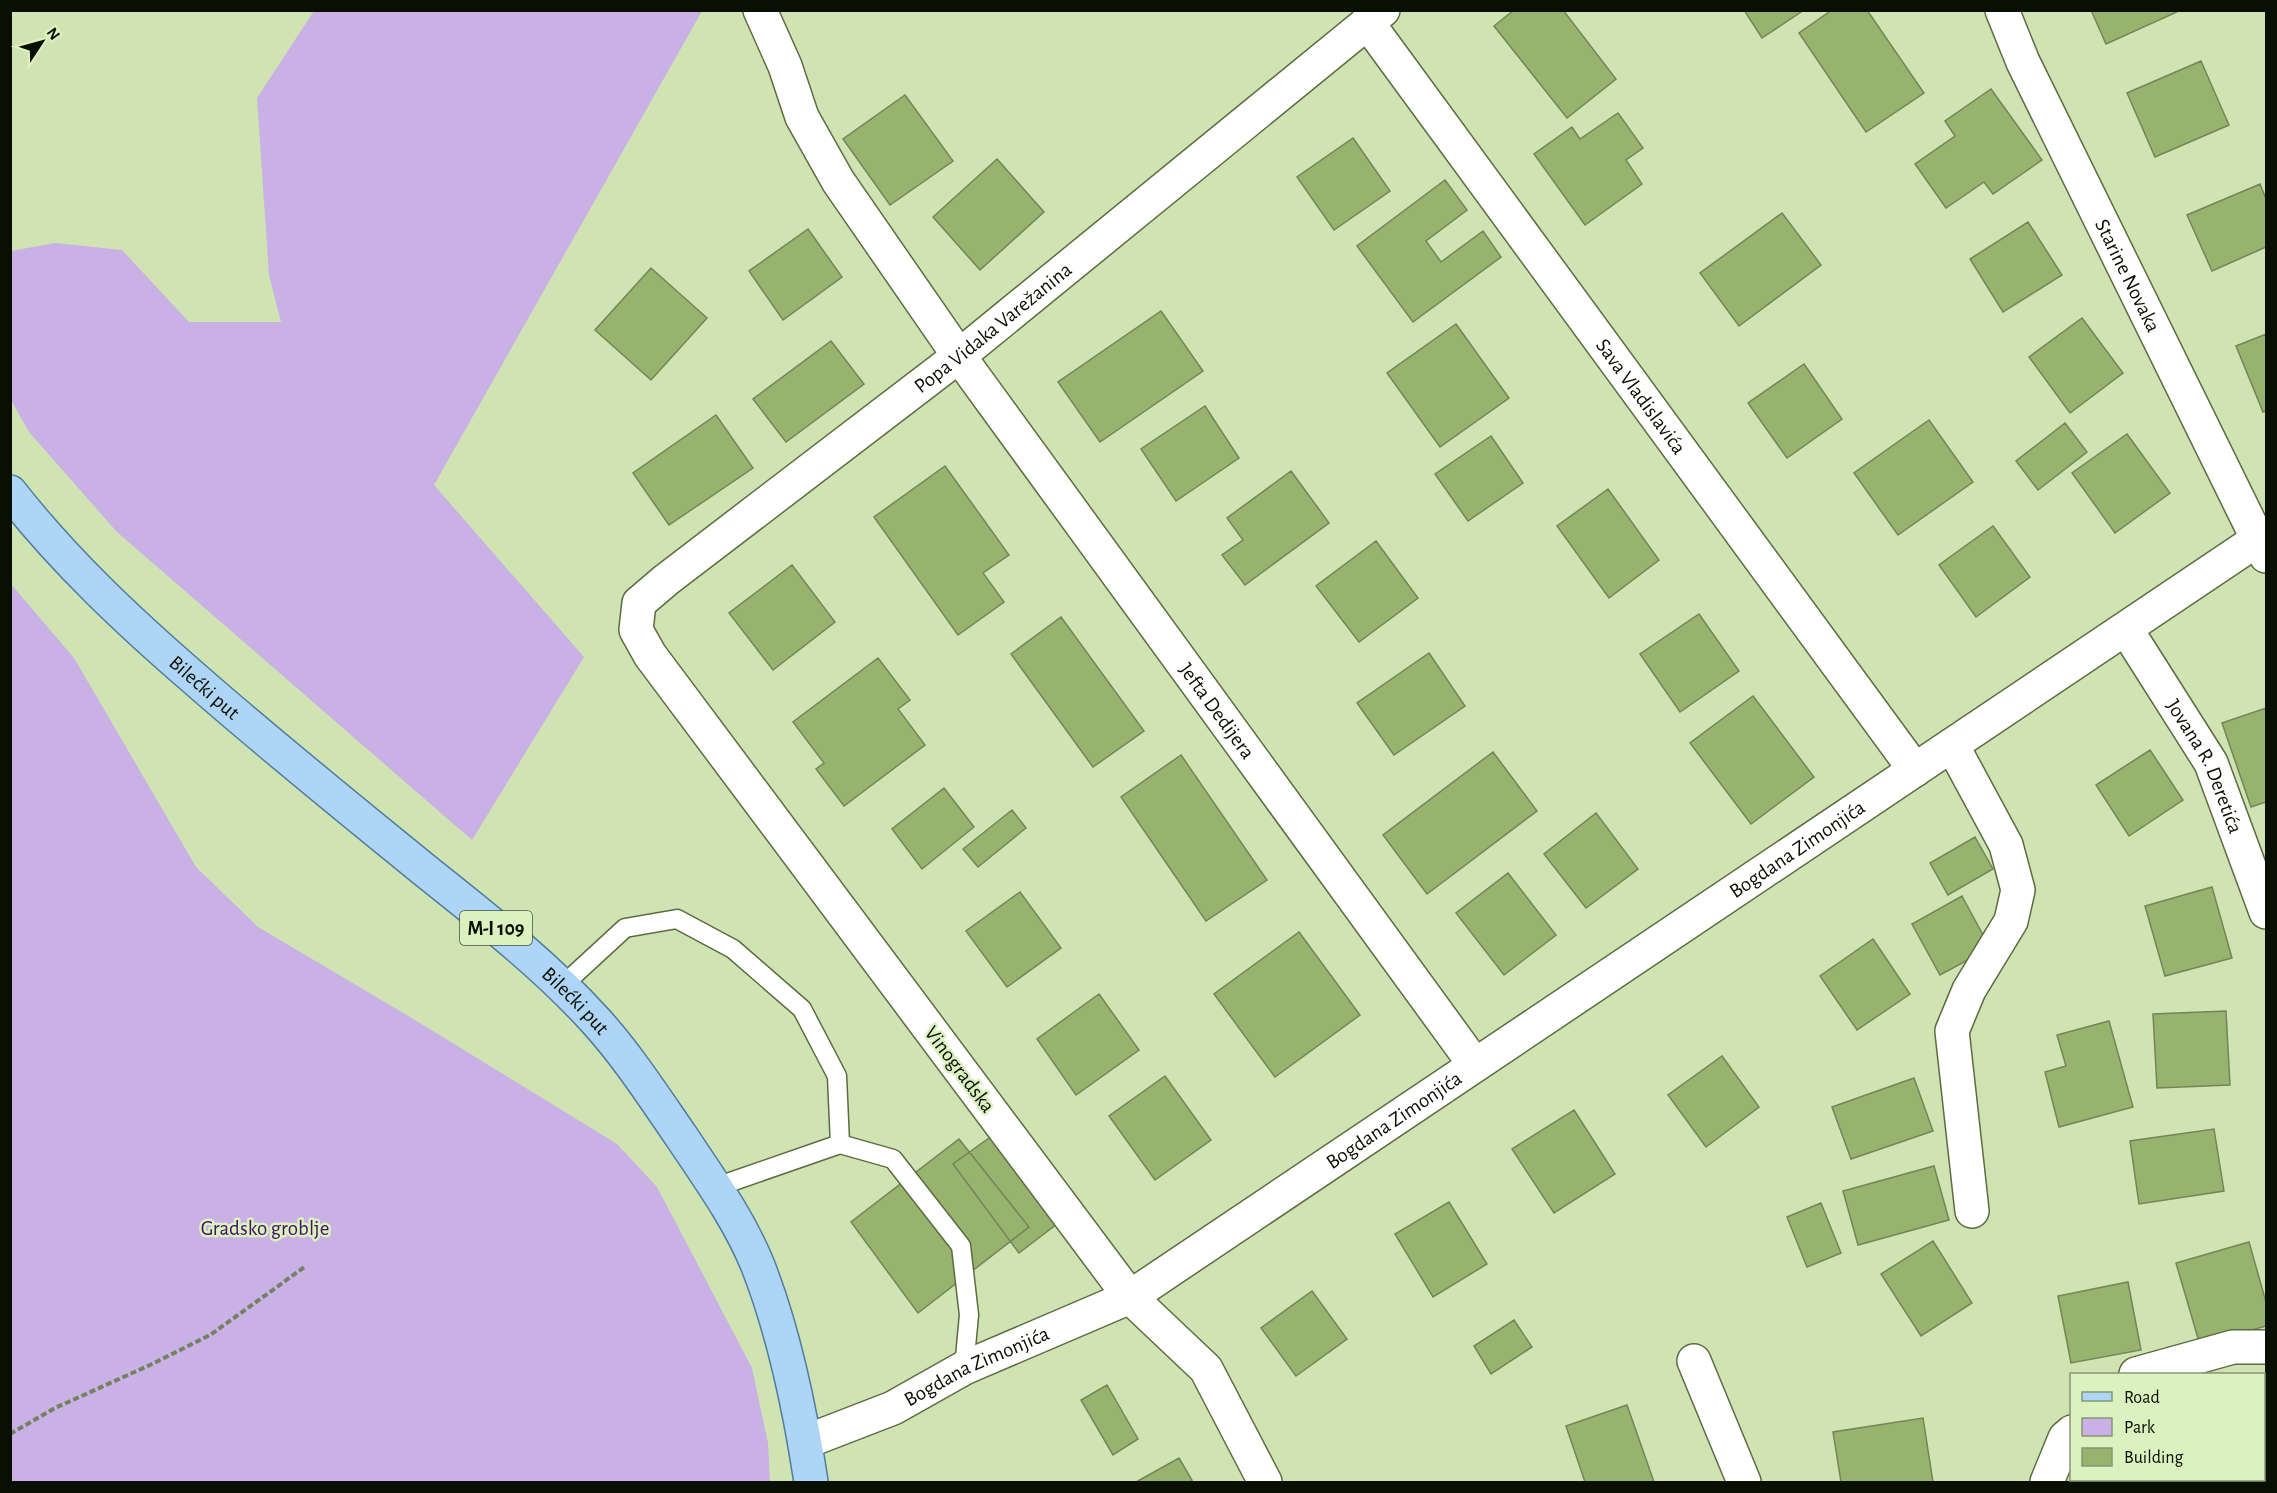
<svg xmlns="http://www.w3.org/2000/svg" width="2277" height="1493" viewBox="0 0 2277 1493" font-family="'Alegreya Sans',sans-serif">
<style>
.green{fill:#c9b0e5}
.building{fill:#97b36d;stroke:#738559;stroke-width:1.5}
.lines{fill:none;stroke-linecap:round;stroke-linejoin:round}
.service-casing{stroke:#5b6c41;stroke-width:21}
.minor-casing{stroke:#5b6c41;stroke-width:36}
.primary-casing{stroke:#517c9d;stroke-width:36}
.path{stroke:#748262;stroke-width:4;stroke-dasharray:6 3;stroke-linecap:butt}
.service{stroke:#fff;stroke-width:18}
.minor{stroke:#fff;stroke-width:33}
.primary{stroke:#aed4f6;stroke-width:33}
.labels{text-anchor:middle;stroke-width:5;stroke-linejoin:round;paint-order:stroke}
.shield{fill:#dcf1c0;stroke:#48533b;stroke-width:1.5}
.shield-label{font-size:20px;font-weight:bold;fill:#090f02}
.street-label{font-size:21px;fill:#090f02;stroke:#dcf1c0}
.park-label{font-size:21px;fill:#411462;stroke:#dcf1c0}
</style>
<rect width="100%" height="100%" fill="#cfe3b3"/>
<path class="green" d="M314,11H702L434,485L584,657L472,840L117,532L29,432L11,400V251L55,243L122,250L189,322H281L269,275L257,98Z
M10,583L74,658L196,867L258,927L415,1020L617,1144L657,1187L752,1368L768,1443L770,1482H11Z"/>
<path class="building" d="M1514,10H1563L1616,79L1567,118L1494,26Z
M1744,10H1804L1762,38Z
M1832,10H1867L1924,93L1866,132L1799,33Z
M2091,10H2176L2177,12L2106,44Z
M2201,61L2229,125L2155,157L2127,93Z
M1991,89L2042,160L1993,194L1984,182L1946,208L1915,164L1955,136L1945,121Z
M905,95L953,161L890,205L843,139Z
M1618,113L1643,148L1626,160L1642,184L1585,225L1534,154L1572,127L1580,139Z
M1353,138L1390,191L1334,230L1297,177Z
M997,159L1044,212L980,270L933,217Z
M1445,180L1467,210L1426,241L1441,262L1483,231L1501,257L1413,322L1357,246Z
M2260,184L2266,199V247L2212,271L2187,215Z
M1782,213L1821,265L1739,326L1700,273Z
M2028,222L2062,275L2003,312L1970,259Z
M808,229L842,277L783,320L749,271Z
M651,268L707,318L651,380L595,330Z
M1161,311L1203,371L1100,442L1058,382Z
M2082,318L2123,373L2070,413L2029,357Z
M1456,324L1509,398L1440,447L1387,373Z
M2266,334V411L2263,412L2236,346Z
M831,341L864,384L786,442L753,399Z
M1804,364L1842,419L1787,458L1748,403Z
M1205,406L1239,458L1176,501L1141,449Z
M716,415L753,468L669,525L633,473Z
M1929,420L1973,482L1898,535L1854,473Z
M2065,423L2087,452L2038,490L2016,461Z
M2127,434L2170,493L2115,533L2072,473Z
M1491,436L1523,483L1468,521L1435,474Z
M945,466L1009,555L983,573L1004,602L958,635L874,517Z
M1291,471L1329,523L1245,585L1222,555L1243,540L1227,518Z
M1608,489L1659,560L1609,598L1557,526Z
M1993,526L2030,577L1976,617L1939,565Z
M1376,541L1418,598L1359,642L1316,586Z
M792,565L835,622L773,670L729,613Z
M1699,614L1739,671L1680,712L1640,654Z
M1061,617L1144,731L1093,767L1011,654Z
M1429,653L1465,706L1394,755L1357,703Z
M878,658L910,700L898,709L925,745L844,806L816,769L824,763L793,722Z
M1753,696L1814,777L1751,824L1690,743Z
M2266,708V802L2251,807L2222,723Z
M2150,750L2183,800L2129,836L2096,785Z
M1493,752L1537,811L1427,894L1383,835Z
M1181,755L1267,880L1206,921L1121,797Z
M944,788L974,827L922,869L892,829Z
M1012,810L1026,828L978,867L963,849Z
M1596,813L1638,869L1586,908L1544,854Z
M1975,837L1993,869L1948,895L1930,863Z
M1508,873L1556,935L1504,975L1456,913Z
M2212,887L2232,958L2165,976L2145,906Z
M1020,892L1061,948L1007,987L966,931Z
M1962,896L1990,948L1940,975L1912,924Z
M1299,932L1360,1015L1275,1077L1214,994Z
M1873,939L1910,994L1857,1030L1820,976Z
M1099,994L1139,1050L1076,1095L1037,1039Z
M2226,1011L2230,1085L2157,1088L2153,1014Z
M2109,1021L2133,1107L2059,1127L2045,1072L2066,1066L2057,1035Z
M1722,1056L1759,1107L1706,1147L1668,1095Z
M1165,1076L1211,1140L1155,1180L1109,1116Z
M1914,1078L1933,1131L1851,1159L1832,1107Z
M1574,1110L1615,1174L1554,1213L1512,1149Z
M2214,1129L2224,1191L2139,1204L2130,1141Z
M996,1133L1062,1220L1019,1253L953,1164Z
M959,1139L1029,1227L918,1313L851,1222Z
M1934,1166L1949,1220L1858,1245L1843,1191Z
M1449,1202L1487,1264L1433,1297L1395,1234Z
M1821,1203L1841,1253L1807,1267L1787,1217Z
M1933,1241L1972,1303L1921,1336L1881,1274Z
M2249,1242L2266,1302V1326L2200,1345L2176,1263Z
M2128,1282L2141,1350L2071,1363L2058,1296Z
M1312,1291L1347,1339L1296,1376L1261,1328Z
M1514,1320L1532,1347L1491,1374L1474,1346Z
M1107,1385L1138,1439L1113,1455L1081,1400Z
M1627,1405L1654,1482H1585L1566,1426Z
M2266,1411V1472L2264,1473V1412Z
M1923,1418L1933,1482H1841L1833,1432Z
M1179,1458L1193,1482H1136Z"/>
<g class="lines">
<g class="service-casing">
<path id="service" d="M562,986L625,928L677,919L733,949L802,1009L837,1076L840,1144
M716,1187L840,1144L893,1159L961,1246L969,1315L964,1368"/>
</g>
<g class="minor-casing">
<g id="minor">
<path id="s1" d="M760,10L785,66L802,117L838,181L959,356L1475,1065"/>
<path id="s2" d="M2002,10L2023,62L2266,556"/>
<path id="s3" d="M1367,22L1915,770"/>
<path id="s4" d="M2126,629L2211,763L2266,912"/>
<path d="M1952,745L2006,845L2018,890L2011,921L1969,990L1952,1031L1972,1211"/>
<path d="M1694,1361L1744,1482"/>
<path d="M2136,1374L2233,1347H2266"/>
<path id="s5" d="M805,1442L893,1408L964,1368L1130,1297L2266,534"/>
<path id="s6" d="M1265,1482L1206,1369L1130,1297L650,655L636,630L639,603L666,580L959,356L1383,10"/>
<path d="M2047,1482L2065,1438L2072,1432"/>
</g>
</g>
<g class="primary-casing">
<g id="primary">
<path id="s7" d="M10,492C64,561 129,622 195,679C269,744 346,806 422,868C482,916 543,963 595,1020C627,1055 654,1097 681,1136C709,1178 739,1219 758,1266C785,1335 800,1409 811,1482"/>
</g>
</g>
<path class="path" d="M10,1434L55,1408L150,1365L210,1335L306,1266"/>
<use href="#service" class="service"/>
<use href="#minor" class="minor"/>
<use href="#primary" class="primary"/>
</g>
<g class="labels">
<rect class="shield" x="460" y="911" width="72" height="34" rx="4.5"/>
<g class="shield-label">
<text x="496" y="935">M-I 109</text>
</g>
<g class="street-label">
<text dy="7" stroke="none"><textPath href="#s2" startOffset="294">Starine Novaka</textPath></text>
<text dy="7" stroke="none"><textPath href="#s6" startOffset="1538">Popa Vidaka Varežanina</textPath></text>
<text dy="7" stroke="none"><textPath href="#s3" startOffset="464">Sava Vladislavića</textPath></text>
<text dy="7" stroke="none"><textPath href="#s7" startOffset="276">Bilećki put</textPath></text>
<text dy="7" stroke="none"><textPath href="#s1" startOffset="840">Jefta Dedijera</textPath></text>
<text dy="7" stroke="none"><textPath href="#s4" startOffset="159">Jovana R. Deretića</textPath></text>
<text dy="7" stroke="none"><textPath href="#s5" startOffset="1160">Bogdana Zimonjića</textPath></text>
<text dy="7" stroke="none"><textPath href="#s7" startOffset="762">Bilećki put</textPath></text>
<text transform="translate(960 1069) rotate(53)" y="7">Vinogradska</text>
<text dy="7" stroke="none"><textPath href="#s5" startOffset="674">Bogdana Zimonjića</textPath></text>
<text dy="7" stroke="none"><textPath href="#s5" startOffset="188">Bogdana Zimonjića</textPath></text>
</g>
<g class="park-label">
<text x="265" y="1235">Gradsko groblje</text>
</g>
</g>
<rect width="2277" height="1493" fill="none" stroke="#090f02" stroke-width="24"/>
<rect x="2070" y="1373" width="195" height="108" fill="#dcf1c0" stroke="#889774" stroke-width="1.5"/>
<rect x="2082" y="1392" width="30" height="9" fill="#aed4f6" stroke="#889774" stroke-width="1.5"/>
<text x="2124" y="1403" font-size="18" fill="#090f02">Road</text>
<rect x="2082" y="1418" width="30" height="18" fill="#c9b0e5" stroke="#889774" stroke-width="1.5"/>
<text x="2124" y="1433" font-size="18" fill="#090f02">Park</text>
<rect x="2082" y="1448" width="30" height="18" fill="#97b36d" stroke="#889774" stroke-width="1.5"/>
<text x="2124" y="1463" font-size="18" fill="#090f02">Building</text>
<g transform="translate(42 42) rotate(54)" stroke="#dcf1c0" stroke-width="4.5" paint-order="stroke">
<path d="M0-4.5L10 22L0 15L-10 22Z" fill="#090f02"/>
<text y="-9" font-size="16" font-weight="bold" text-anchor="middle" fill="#090f02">N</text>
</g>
</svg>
